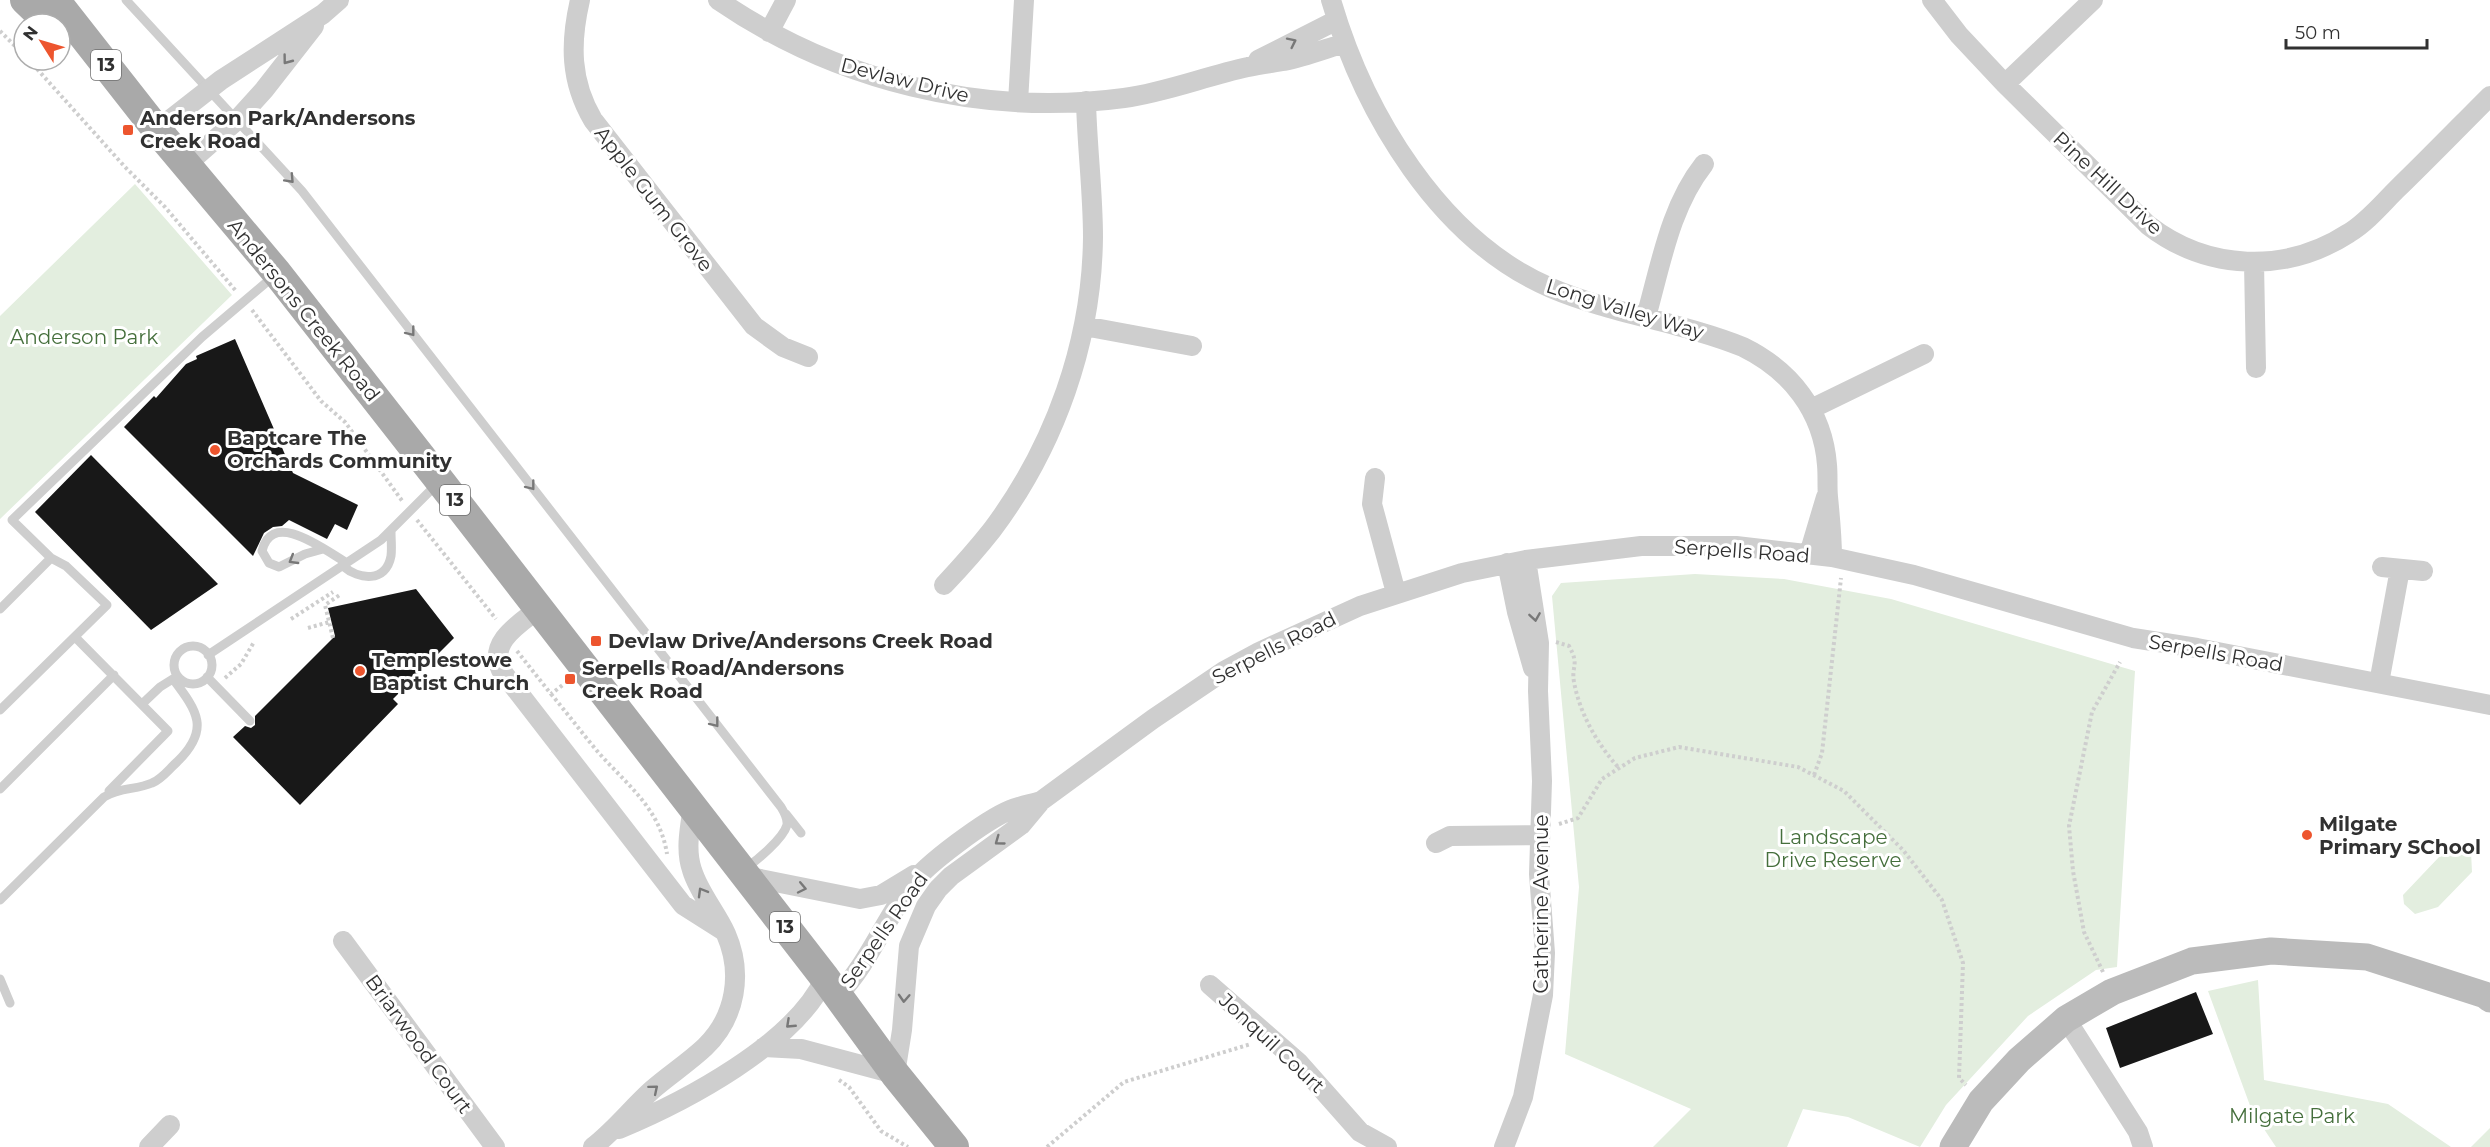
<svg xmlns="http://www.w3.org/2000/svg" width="2490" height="1147" viewBox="0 0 2490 1147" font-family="Montserrat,sans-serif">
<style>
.green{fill:#e3eedf}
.building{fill:#181818}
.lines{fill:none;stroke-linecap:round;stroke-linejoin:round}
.path{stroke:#cecece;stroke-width:4;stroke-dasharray:3 3;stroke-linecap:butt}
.lane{stroke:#cecece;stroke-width:9}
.street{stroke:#cecece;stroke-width:20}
.secondary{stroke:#bbb;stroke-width:27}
.primary{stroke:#a9a9a9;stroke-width:30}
.oneway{stroke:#787878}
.poi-dot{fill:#ed552e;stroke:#fff;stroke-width:2}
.labels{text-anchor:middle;stroke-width:6;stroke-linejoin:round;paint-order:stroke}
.shield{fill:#fff;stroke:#6f6f6f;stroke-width:1.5}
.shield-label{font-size:18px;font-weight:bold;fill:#313131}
.street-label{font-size:20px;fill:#313131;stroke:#fff}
.poi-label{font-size:20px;font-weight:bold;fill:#313131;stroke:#fff;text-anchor:start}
.park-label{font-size:20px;fill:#456f3c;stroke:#fff}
</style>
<rect width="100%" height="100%" fill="#fff"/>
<path class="green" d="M135,184L232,295L0,519V316Z
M1695,574L1784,579L1891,599L2135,671L2117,967L2096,970L2028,1016L1946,1105L1920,1147L1848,1117L1803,1109L1787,1147H1653L1691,1109L1565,1054L1579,887L1552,596L1561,583Z
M2460,846L2471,852L2472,872L2438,907L2415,914L2404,904L2403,895L2440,856Z
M2258,980L2264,1080L2388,1104L2451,1147H2276L2252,1111L2208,991Z
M2490,1128V1147H2471Z"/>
<path class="building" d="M235,339L293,473L358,505L347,530L335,524L327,539L289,520L282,526L273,527L264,533L253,556L124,427L154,396L156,398L186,364L197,359L196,356Z
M91,455L218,584L151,630L35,512Z
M416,589L454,638L393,699L398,704L300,805L233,737L245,726L251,728L255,725V716L335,636L328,608Z
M2196,992L2213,1034L2120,1068L2106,1028Z"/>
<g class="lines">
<path class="path" d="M0,31L24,55
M29,60L125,167L165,207L236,291
M252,310L321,401L345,422L403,502
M417,520L496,619
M291,619L333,592
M308,628L329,622
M333,638L325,605L341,594
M1556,642L1569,646C1580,666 1571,665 1574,682C1580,714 1597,744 1619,768
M517,651L551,694L568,681
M225,678L241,664L254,642
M551,694C567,713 582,733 598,752C626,784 660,808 667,854
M1814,775L1822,753L1841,578
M1559,824L1578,818L1602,779L1635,758L1679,747L1798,767L1844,791L1903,850L1942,900L1963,963L1959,1078L1966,1085
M2103,972L2084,932L2073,871L2069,826L2092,712L2120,662
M839,1080L849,1087L881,1131L908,1147
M1047,1147L1124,1082L1251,1044"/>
<path class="lane" d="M126,0L302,191L781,807C784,812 788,818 787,825C783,839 757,860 746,868
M323,549L305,554L279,567L269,563L262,551C272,508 326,551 347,563
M343,566C359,580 386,583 391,556C392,548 391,540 391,532
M0,609L51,558
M75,637L168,731L109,791
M174 665a19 19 0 1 1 38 0a19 19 0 1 1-38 0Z
M208,655L381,540L436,485
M207,677L250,721
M142,704L160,687L176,677
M0,710L107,605L66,566L51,558L12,520L202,337L275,275
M0,789L114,675
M786,814L801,833
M0,900L104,797C120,787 136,790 152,783C162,779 169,769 177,762C211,729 197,711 173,679
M0,979L10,1003"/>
<path class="street" d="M580,0C570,43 570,81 593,120L754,326L783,347L808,357
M718,0C836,81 982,117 1124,98C1167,92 1206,76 1248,67C1260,64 1272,63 1284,61C1304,57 1325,49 1345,43
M1331,0C1364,113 1439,240 1551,288C1612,314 1681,322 1743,347C1790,370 1823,411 1827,465C1828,475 1827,486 1828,497C1830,517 1832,537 1832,557
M1932,0L1959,35L2005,84L2148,225C2207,271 2286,274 2349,233C2367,222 2381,205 2396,190C2428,159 2459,127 2490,96
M769,32L786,0
M1258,60L1337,20
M2005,84L2093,0
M1018,102L1024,0
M157,130L221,80L323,14L339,0
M186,165L236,121L264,90L314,26
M2254,263L2256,368
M1646,317C1661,264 1670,207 1704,164
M1084,326L1192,346
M1811,409L1924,354
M1375,478L1372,504L1396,593
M1809,554L1826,497
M1507,563L1517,612L1533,668
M2382,567L2423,571
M944,585C961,567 977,549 992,530C1055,446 1092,342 1093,237C1093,192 1087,146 1086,101
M538,609C519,624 488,642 501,670L683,905L724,931
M2379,683L2400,569
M1436,843L1450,836L1539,835
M745,876L860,899L881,895L914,875
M343,941L495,1147
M1210,985L1298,1062L1360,1132L1387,1147
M837,996C869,963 884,921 911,885C926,864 986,820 1010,810C1020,806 1031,804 1041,801
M2066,1019L2138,1132L2143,1147
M764,1047L801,1049L895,1074L902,1030L909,946L926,906L938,889L951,876L1021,825L1041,801L1153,719L1224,671L1259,652L1360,606L1462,573L1526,560L1641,546H1736L1832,557L1914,575L2133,638L2197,648L2490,705
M619,1129C684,1102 795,1044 825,978
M149,1147L170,1125
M593,1147C615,1130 631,1109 652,1090C669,1075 688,1063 705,1047C736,1017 743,973 726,934C716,912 699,893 692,870C685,850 690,827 693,807
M1504,1147L1523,1097L1543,995L1545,953L1539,874L1542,781L1538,691L1539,643L1526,560"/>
<path class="secondary" d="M1953,1147L1981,1101L2019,1060L2066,1019L2112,992L2192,961L2271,951L2367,957L2485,995L2490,999"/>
<path class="primary" d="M25,0L50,24
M55,0L157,130L277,273L440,481L825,978L895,1074L954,1147"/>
</g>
<defs><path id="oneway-chevron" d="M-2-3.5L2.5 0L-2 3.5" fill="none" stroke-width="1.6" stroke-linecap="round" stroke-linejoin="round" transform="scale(1.5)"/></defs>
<g class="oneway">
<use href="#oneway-chevron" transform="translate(1292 42) rotate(-26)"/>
<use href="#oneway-chevron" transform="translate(287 60) rotate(127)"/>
<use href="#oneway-chevron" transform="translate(290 179) rotate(47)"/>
<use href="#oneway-chevron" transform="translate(411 332) rotate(52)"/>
<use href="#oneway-chevron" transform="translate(531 486) rotate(52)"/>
<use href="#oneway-chevron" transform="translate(293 560) rotate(149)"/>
<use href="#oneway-chevron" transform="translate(1535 617) rotate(81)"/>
<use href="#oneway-chevron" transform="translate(715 723) rotate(52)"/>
<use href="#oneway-chevron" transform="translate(999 841) rotate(144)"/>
<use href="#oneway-chevron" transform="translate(802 888) rotate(12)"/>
<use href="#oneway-chevron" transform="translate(702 892) rotate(-120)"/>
<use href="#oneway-chevron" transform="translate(904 998) rotate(93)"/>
<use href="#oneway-chevron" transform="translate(790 1024) rotate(137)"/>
<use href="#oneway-chevron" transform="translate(654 1089) rotate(-40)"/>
</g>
<g class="poi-dot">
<rect x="122" y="124" width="12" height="12" rx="3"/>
<circle cx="215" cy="450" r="6"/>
<rect x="590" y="635" width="12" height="12" rx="3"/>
<circle cx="360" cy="671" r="6"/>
<rect x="564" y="673" width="12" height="12" rx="3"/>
<circle cx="2307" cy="835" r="6"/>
</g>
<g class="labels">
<g class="shield">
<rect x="91" y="50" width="30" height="30" rx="4.5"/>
<rect x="440" y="485" width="30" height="30" rx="4.5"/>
<rect x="770" y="912" width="30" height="30" rx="4.5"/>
</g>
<g class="shield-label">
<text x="106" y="71">13</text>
<text x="455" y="506">13</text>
<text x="785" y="933">13</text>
</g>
<g class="street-label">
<text transform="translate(905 80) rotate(14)" y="7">Devlaw Drive</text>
<text transform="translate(2108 183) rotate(43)" y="7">Pine Hill Drive</text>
<text transform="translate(654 199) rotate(52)" y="7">Apple Gum Grove</text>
<text transform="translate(1625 309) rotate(17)" y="7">Long Valley Way</text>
<text transform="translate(304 310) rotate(51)" y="7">Andersons Creek Road</text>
<text transform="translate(1742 551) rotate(4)" y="7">Serpells Road</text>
<text transform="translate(1274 648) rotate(-27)" y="7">Serpells Road</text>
<text transform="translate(2216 653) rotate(10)" y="7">Serpells Road</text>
<text transform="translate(1541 904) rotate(-90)" y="7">Catherine Avenue</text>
<text transform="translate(884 930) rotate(-55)" y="7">Serpells Road</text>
<text transform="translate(1272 1043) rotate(43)" y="7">Jonquil Court</text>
<text transform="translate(419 1044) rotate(54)" y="7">Briarwood Court</text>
</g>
<g class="poi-label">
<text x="140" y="125">Anderson Park/Andersons<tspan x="140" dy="23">Creek Road</tspan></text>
<text x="227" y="445">Baptcare The<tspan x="227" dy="23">Orchards Community</tspan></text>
<text x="608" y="648">Devlaw Drive/Andersons Creek Road</text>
<text x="372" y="667">Templestowe<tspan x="372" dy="23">Baptist Church</tspan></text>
<text x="582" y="675">Serpells Road/Andersons<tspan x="582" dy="23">Creek Road</tspan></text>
<text x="2319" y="831">Milgate<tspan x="2319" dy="23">Primary SChool</tspan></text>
</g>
<g class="park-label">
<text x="84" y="344">Anderson Park</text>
<text x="1833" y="844">Landscape<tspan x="1833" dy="23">Drive Reserve</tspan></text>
<text x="2292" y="1123">Milgate Park</text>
</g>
</g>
<g transform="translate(42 42) rotate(307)"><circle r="28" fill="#ffffff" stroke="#adadad" stroke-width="1.5"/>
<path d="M0-4.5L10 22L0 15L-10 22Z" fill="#ed552e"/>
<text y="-9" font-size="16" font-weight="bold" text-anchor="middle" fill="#313131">N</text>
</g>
<path d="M2286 39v9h141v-9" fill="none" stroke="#313131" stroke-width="3"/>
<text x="2295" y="39" font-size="18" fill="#313131" stroke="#ffffff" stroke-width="4.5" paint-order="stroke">50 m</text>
</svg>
